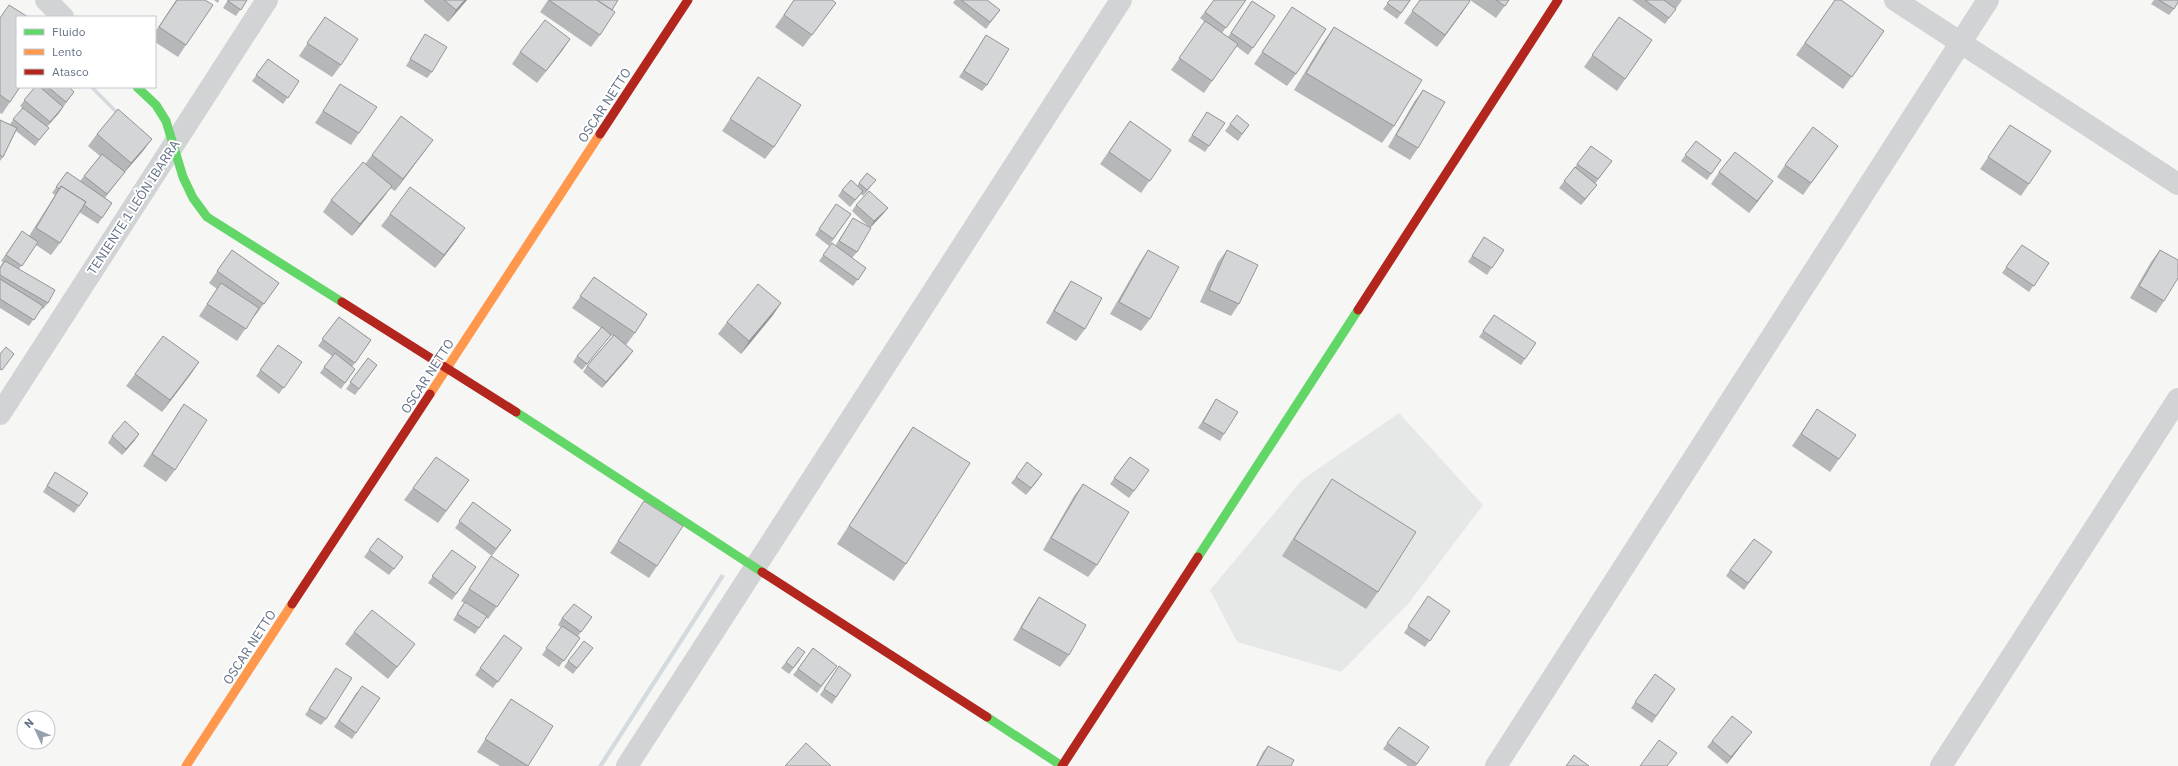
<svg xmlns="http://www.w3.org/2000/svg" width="2178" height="766" viewBox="0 0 2178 766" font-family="'IBM Plex Sans',sans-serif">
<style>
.built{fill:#e6e8e7}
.water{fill:#d4dade}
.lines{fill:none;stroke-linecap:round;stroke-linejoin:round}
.street{stroke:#d2d3d4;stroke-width:22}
.fast{stroke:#63d668;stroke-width:9}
.slow{stroke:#ff974d;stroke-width:9}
.jam{stroke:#b3261e;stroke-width:9}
.wall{fill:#b6b7b8}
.shaded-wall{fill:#949596}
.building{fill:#d4d5d6;stroke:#949596}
.labels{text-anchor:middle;stroke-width:4;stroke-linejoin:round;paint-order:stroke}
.street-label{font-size:13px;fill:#647288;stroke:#fff}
</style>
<rect width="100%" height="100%" fill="#f6f7f5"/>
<path class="built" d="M1399,413L1483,505L1408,604L1341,672L1237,642L1210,590L1302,480Z"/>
<path class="water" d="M89,87H94L137,130L134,132Z
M721,574L725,576L603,766H598Z"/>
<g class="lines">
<path class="street" d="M46,0L63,17
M1895,0L2178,184
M0,414L267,0
M627,766L1121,0
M1496,766L1988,0
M1941,766L2178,399"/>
<path class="fast" d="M137,87L156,105L166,121L183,177L193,198L207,217L342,302
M516,412L762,572
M1198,557L1358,310
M987,717L1062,766"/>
<path class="slow" d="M430,394L600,134
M186,766L292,604"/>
<path class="jam" d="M600,134L688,0
M342,302L516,412
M1358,310L1558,0
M762,572L987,717
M292,604L430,394
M1062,766L1198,557"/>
</g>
<path class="wall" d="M176,0H205L186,45L178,57L155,42V32Z
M214,0H219L218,3Z
M228,0H247L236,16L223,8Z
M424,0H467L448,22L424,1Z
M548,0H618L612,10L600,35L591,47L540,12Z
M794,0L836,3L803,47L775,27Z
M955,0H987L1000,10L986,29L953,3Z
M1214,0H1246L1222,33L1228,37L1252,1L1275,16L1248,55L1236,46L1204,93L1171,70L1205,22L1200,18Z
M1390,0H1411L1397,19L1383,9Z
M1420,0L1470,1L1437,47L1404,23Z
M1470,0H1509L1496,18Z
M1632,0H1682L1665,24Z
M1835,0L1884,31L1843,89L1796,55Z
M2154,0H2178L2174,9L2169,15L2151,4Z
M1292,7L1296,74L1287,86L1254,64Z
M325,17L341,65L332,77L299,56Z
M1619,17L1652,40L1617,91L1584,67Z
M0,18L20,87L2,114L0,113Z
M1334,27L1394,126L1382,143L1294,90L1322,44Z
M425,34L432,72L427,78L406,66Z
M986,35L987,85L982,91L959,77Z
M570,39L537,83L512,64L520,52Z
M268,59L299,81L283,104L252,81Z
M758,77L774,147L765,159L722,131Z
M340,84L359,133L351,145L315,123Z
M35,87H72L71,89L74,92L59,113L47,126L44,134L35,146L16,131L3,157L0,161V120L10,124L22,108L20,106Z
M1423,90L1418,148L1410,160L1388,147L1414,102Z
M1207,112L1225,123L1205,152L1188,141Z
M1130,121L1171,150L1141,193L1100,164Z
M1230,124L1249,125L1238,141L1225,131Z
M2010,125L2029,184L2021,196L1980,169Z
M97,134L143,151L125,172L105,198L112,203L98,224L79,212L60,243L51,255L36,245L19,269L48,303L43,309L41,308L29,326L0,308V267L3,262L1,261L22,231L29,236L55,195L52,193L67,172L80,181L100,156L88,146Z
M433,140L395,191L390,188L383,198L352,236L323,212L331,200L365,164L372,155Z
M1696,141L1721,160L1707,180L1681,161Z
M1591,146L1612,161L1595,184L1592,191L1581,205L1559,188Z
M1838,146L1803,195L1777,177L1785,165Z
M1719,172L1773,181L1749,213L1711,184Z
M859,183L871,186L863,196L861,194L850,207L838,196L842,190L857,186Z
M836,204L851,214L829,246L815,235Z
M856,205L888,208L883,214L870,228L857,252L852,258L866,268L853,286L819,261L832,243L835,246L853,218L869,227L852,211Z
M390,214L456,241L435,268L381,226Z
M1484,237L1504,250L1487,275L1468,262Z
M2022,245L2049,263L2029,292L2002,273Z
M232,250L279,283L255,316H254L237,341L199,316L217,289L209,283Z
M1148,250L1150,319L1141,331L1110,314L1140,262Z
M1227,250L1239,304L1231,316L1200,302L1218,262Z
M2160,250L2164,301L2156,313L2130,298L2151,262Z
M594,277L635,333L626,345L628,358L602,388L583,372L587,366L613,336L611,335L606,341L582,370L573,362L577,356L601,328L572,308Z
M1071,281L1085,329L1076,341L1046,323L1063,293Z
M781,303L773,315L741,354L718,334L727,322Z
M1494,315L1525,359L1521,365L1479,337Z
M339,317L371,340L352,367L355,369L341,389L320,373L332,356L318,346Z
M278,345L302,362L279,394L256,376Z
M368,358L377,365L355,395L346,389Z
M199,362L162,412L126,386L135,374Z
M1216,399L1224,434L1220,441L1198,428Z
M184,404L175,470L166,482L143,466Z
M1817,409L1839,459L1830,472L1792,446Z
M913,427L906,564L894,581L837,544L901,444Z
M112,436L135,440L122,455L108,443Z
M436,457L469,480L438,523L404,500Z
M1130,457L1149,470L1129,498L1110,484Z
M55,472L79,506L74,513L43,492Z
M1016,477L1038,480L1026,495L1011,483Z
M1332,479L1378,592L1366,609L1282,556L1320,496Z
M1083,484L1097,565L1088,577L1043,550L1074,496Z
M644,501L657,566L649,578L610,553Z
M473,502L511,530L492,556L455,528Z
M378,538L403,557L389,575L364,557Z
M452,550L476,567L452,600L428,583Z
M1772,552L1744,590L1726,576L1730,570Z
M483,568L519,575L488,619L486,618L475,634L453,620L464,603L461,601Z
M1428,596L1450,611L1425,647L1404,633Z
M1039,597L1069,655L1060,667L1013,640L1031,609Z
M592,617L578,636L580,638L559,667L542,655L561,627L558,625L562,618Z
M354,632L415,644L406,656L388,679L345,644Z
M504,635L522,648L493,688L475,675Z
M593,648L573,674L564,667L568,661Z
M813,648L837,666L817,693L793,675Z
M801,659L789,674L781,668L786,662Z
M839,666L851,675L832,704L820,695Z
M336,668L326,719L321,725L305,715Z
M1655,674L1675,689L1652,723L1631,708Z
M357,692L380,698L352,739L334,727Z
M511,699L528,766H500L477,752Z
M1399,727L1417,764L1416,766H1408L1383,749Z
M1752,732L1727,764L1707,747L1712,741Z
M1268,746L1291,766H1256L1263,752Z"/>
<path class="shaded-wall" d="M465,0H467L448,22L456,10Z
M1470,1L1462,13L1437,47L1445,35Z
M570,39L562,51L537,83Z
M63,107L59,113L46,128L50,122Z
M152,139L143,151L122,175L131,163Z
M433,140L424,152L395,191L403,179Z
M876,180L871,186L863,196L867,190Z
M1773,181L1749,213L1757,201Z
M1597,185L1592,191L1581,205L1585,199Z
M392,186L383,198L352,236L360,224Z
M888,208L883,214L870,228L874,221Z
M465,228L456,241L435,268L444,255Z
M781,303L773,315L741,354L749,341Z
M633,351L628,358L602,388L606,382Z
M199,362L191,374L162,412L170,400Z
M139,434L135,440L122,455L126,449Z
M1042,474L1038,480L1026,495L1031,488Z
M1752,732L1747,738L1727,764L1731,757Z"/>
<path class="building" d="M177,0H205L213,5L186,45L159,27Z
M228,0H247L241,10L228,1Z
M444,0H465L456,10Z
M549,0H597L615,12L600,35Z
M597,0H618L612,10Z
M794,0H832L836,3L812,35L784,15Z
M961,0H987L1000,10L990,22Z
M1214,0H1246L1226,28L1205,12Z
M1390,0H1410L1401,13L1387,3Z
M1420,0H1469L1470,1L1445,35L1412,11Z
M1496,0H1509L1505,6Z
M1645,0H1664L1676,9L1669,18Z
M1835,0H1841L1884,31L1852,77L1805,43Z
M2159,0H2178V2L2174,9Z
M1252,1L1275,16L1253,48L1231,33Z
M9,5L28,17H17V87H20L10,102L0,95V18Z
M1292,7L1326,29L1296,74L1262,52Z
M325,17L358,39L341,65L307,43Z
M1619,17L1652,40L1625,79L1592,55Z
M545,20L570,39L546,71L520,52Z
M1205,21L1238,44L1212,81L1179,58Z
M1334,27L1422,80L1394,126L1306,73Z
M425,34L447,47L432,72L410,59Z
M986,35L1009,49L987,85L964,71Z
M268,59L299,81L288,98L256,75Z
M758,77L801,105L774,147L730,119Z
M340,84L377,107L359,133L323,111Z
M35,87H40L63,107L50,122L24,100Z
M48,87H69L74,92L66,102Z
M1423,90L1445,102L1418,148L1396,135Z
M23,108L49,128L39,140L13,119Z
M118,109L152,139L131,163L97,134Z
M1207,112L1225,123L1209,146L1192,135Z
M1237,115L1249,125L1242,134L1230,124Z
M401,116L433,140L403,179L372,155Z
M0,120L17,128L3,157L0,155Z
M1130,121L1171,150L1150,181L1109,152Z
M2010,125L2051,151L2029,184L1988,157Z
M1813,127L1838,146L1811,183L1785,165Z
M1696,141L1721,160L1711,174L1685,155Z
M1591,146L1612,161L1598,179L1577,164Z
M1735,152L1773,181L1757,201L1719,172Z
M102,154L125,172L107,194L84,176Z
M363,162L392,186L360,224L331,200Z
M1575,167L1597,185L1585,199L1564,181Z
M67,172L112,203L102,218L84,205L86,202L61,186L60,189L56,187Z
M867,173L876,180L867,190L859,183Z
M851,180L863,191L855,200L842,190Z
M61,186L86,202L60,243L36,228Z
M410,187L465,228L444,255L390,214Z
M869,191L888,208L874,221L856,205Z
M836,204L851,214L833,239L819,229Z
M853,218L871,228L857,252L839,241Z
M22,231L38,242L22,266L6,255Z
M1484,237L1504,250L1492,268L1472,256Z
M832,243L866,268L858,280L823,255Z
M2022,245L2049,263L2034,286L2006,267Z
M232,250L279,283L264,304L217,271Z
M1148,250L1179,267L1150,319L1119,302Z
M1227,250L1258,265L1239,304L1209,290Z
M2160,250L2178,260V278L2164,301L2139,286Z
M5,261L55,290L48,303L0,275V268Z
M594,277L647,314L635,333L580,296Z
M0,279L43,306L34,320L0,299Z
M1071,281L1102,298L1085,329L1054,311Z
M221,283L259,308L246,329L207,304Z
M758,284L781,303L749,341L727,322Z
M1494,315L1536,343L1525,359L1483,331Z
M339,317L371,340L355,363L322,339Z
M602,327L611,335L587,364L577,356Z
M614,335L633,351L606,382L587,366Z
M163,336L199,362L170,400L135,374Z
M278,345L302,362L284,388L260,370Z
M6,347L14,354L2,370L0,369V354Z
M335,353L355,369L345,383L324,367Z
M368,358L377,365L359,389L350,382Z
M1216,399L1238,412L1224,434L1203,422Z
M184,404L207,420L175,470L152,454Z
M1817,409L1856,435L1839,459L1801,434Z
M125,421L139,434L126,449L112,436Z
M913,427L970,463L906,564L849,526Z
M436,457L469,480L446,511L413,488Z
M1130,457L1149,470L1134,491L1114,478Z
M1027,462L1042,474L1031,488L1016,477Z
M55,472L88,493L79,506L47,486Z
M1332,479L1416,532L1378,592L1294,539Z
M1083,484L1129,512L1097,565L1051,538Z
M644,501L683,526L657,566L618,541Z
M473,502L511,530L496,549L459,521Z
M378,538L403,557L394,569L369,550Z
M1754,539L1772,552L1748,583L1730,570Z
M452,550L476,567L456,594L432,576Z
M491,556L519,575L497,607L469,589Z
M1428,596L1450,611L1430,641L1408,626Z
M1039,597L1086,625L1069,655L1021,628Z
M465,602L487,616L479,628L457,614Z
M574,604L592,617L581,632L562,618Z
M372,610L415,644L397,667L354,632Z
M562,626L580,638L564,661L546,648Z
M504,635L522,648L498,682L480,668Z
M584,641L593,648L577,668L568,661Z
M798,647L805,652L793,668L786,662Z
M813,648L837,666L821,686L798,669Z
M839,666L851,675L836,697L824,689Z
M336,668L352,678L326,719L309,709Z
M1655,674L1675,689L1656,716L1635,702Z
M362,686L380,698L356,733L339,721Z
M511,699L553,726L528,766L485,739Z
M1732,716L1752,732L1731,757L1712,741Z
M1399,727L1429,747L1417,764L1387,743Z
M1659,740L1677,753L1667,766H1640Z
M806,743L831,766H785Z
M1268,746L1294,760L1291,766H1257Z
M1574,755L1589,766H1566Z"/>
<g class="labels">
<g class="street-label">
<text transform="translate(604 105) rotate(-57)" y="5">OSCAR NETTO</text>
<text transform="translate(133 207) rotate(-57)" y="5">TENIENTE 1 LEÓN IBARRA</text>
<text transform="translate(427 376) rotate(-57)" y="5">OSCAR NETTO</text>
<text transform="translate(249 647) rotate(-57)" y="5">OSCAR NETTO</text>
</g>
</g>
<rect x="16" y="16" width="140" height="72" fill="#ffffff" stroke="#c1c7cf"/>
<rect x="24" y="29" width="20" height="6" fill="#63d668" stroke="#c1c7cf"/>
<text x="52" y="36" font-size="12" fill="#647288">Fluido</text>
<rect x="24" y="49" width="20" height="6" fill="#ff974d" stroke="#c1c7cf"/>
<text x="52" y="56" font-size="12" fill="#647288">Lento</text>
<rect x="24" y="69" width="20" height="6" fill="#b3261e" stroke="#c1c7cf"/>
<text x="52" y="76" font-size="12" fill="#647288">Atasco</text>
<g transform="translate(36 730) rotate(314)"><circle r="19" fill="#ffffff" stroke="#c1c7cf"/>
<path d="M0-3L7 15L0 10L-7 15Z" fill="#97a1ae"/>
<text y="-6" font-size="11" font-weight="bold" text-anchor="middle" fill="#647288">N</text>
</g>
</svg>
